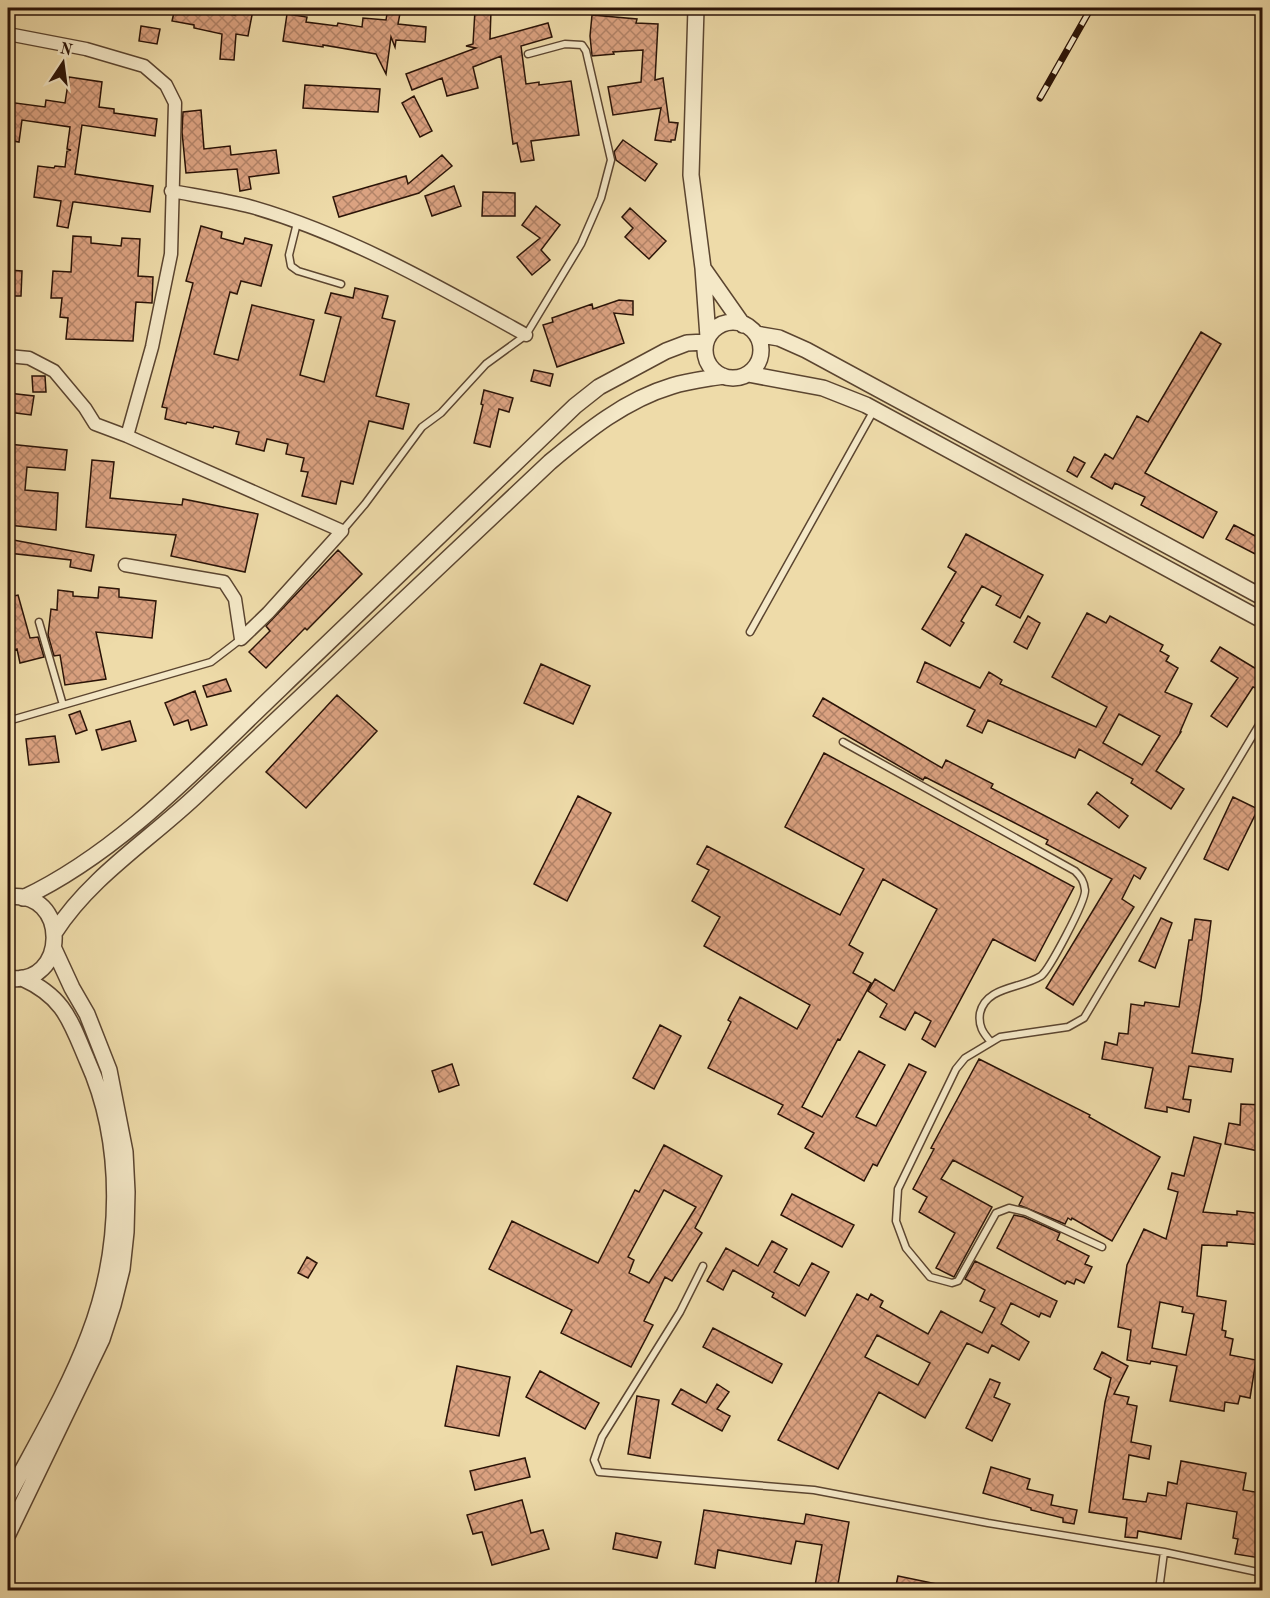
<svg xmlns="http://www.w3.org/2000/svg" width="1270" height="1598" viewBox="0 0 1270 1598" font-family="'Old Standard TT',serif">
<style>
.building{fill:url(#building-cross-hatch);stroke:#2a1307;stroke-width:1.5;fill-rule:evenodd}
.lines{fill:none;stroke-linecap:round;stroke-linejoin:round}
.service-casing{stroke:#5b4530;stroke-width:9}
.minor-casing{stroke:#5b4530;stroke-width:15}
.tertiary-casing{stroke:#5b4530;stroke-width:18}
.service{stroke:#f4e8c7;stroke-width:6}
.minor{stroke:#f4e8c7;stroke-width:12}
.tertiary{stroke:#f4e8c7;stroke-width:15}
.rail-casing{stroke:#2a1307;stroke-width:7}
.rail{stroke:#f4e8c7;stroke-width:4.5;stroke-dasharray:14;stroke-linecap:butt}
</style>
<defs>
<pattern id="building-cross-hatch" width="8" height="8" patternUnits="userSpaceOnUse" patternTransform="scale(1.5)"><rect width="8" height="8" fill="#dba281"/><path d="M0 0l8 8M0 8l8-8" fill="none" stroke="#b28368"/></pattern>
</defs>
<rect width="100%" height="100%" fill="#eedba9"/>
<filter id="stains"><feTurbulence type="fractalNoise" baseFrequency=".00333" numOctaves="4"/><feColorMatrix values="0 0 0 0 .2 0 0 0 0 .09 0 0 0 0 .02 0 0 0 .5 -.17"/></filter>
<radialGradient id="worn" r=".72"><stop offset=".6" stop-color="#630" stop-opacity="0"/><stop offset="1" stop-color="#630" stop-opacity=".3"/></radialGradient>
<path class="building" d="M175,8H196L235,15L236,8L253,10L248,36L236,34L234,60L220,59L222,34L194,28V25L172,21Z
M388,8H401L398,24L426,27L425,42L396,40L395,47L391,37L386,74L376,54L323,45V47L283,41L287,14L307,17L306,22L337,26L338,23L362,27L363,18L386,20Z
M475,10L491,11L490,39L548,23L552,37L521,46L526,84L539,82V85L571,81L579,135L531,141L534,160L521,162L517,143L513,144L501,56L473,67L478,88L447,96L442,78L412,90L406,74L476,48L466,46L473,44Z
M592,15L637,19L636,23L658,24L655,80L663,78L669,122L678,123L675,140H671V142L655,140L661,108L613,115L608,87L641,82L643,50L613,52L614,54L592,56L590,36Z
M141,26L160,29L157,44L139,41Z
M69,77L102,82L99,107L114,109V113L157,119L155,136L82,125L75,174L153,186L150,212L75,202H73L68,228L57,226L61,201L34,197L38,166L54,168L55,166L65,167L67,151L71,150L67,149L70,127L22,120L19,142L8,140V102L45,107L46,100L65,103Z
M305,85L380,89L378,112L303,108Z
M414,96L432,131L420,137L402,103Z
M201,110L204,149L230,146L231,155L276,150L279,173L249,177L251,189L240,191L237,169L186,173L182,132L183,112Z
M623,140L657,164L645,181L616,160L614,152Z
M442,155L452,166L419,193L339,217L333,197L406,176L408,184Z
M454,186L461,206L432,216L425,196Z
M483,192L515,193V216H482Z
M536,206L560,225L541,250L550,260L532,275L517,257L540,238L522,225Z
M630,208L666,241L649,259L625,237L633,228L622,217Z
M201,226L222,232L221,238L243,244L245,238L272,245L261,286L241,281L237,294L230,292L214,354L238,360L252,305L314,320L300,375L324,382L341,317L325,313L331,293L353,298L355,288L388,296L382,318L395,321L376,396L409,404L403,429L369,421L353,484L341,481L336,504L302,496L308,472L301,471L304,458L286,454L288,444L267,439L264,451L236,444L239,432L214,426L213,428L187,422L186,424L165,419L167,408L162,407L193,283L186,281Z
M73,236L91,237V243L121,246L122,238L140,239L138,276L153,277L152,303L136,302L133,341L66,339L68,318L60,317L62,298H51L53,271L71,272Z
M8,270L22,271L21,296H8Z
M619,300L633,301V315L614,313L624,343L557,367L543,325L553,322L552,318L592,304L593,309Z
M1201,332L1221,344L1145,473L1217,512L1203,538L1141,505L1145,497L1115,483L1112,489L1091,477L1105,454L1113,459L1137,416L1148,422Z
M534,370L553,374L550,386L531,381Z
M32,376H45L46,392H33Z
M484,390L513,398L509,412L499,409L490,447L474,443L483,405L481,404Z
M8,393L34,396L31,415L8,412Z
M8,444L67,450L65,470L27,467L25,490L58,493L56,530L8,525Z
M1074,457L1085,463L1077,477L1067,471Z
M92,460L114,462L110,498L182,505L183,499L258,514L245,572L171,556L176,535L86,527Z
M1234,525L1263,540V558L1226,539Z
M966,534L1043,575L1020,618L996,605L1001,596L982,586L961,621L964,623L950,646L922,629L956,572L948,567Z
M8,539L94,555L91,571L70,567L71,560L8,553Z
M338,550L362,574L307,630L305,628L266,668L249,652L270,631L266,626Z
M99,587L119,589V597L156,601L152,638L96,632L106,679L65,685L60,655L54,656L48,635L51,609L57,610L58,590L73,592V596L98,598Z
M18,595L30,638L38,637L44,657L20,663L17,649L8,652V597Z
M1087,613L1106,623L1110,616L1163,645L1160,651L1169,656L1166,661L1178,668L1165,692L1192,704L1180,732H1181L1156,771L1184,789L1171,809L1131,783L1133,779L1079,749L1075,758L988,720L982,733L967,726L975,710L917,682L925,662L980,688L989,672L1002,680L1000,684L1096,727L1107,707L1052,677ZM1119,714L1160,736L1142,765L1103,743Z
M1028,616L1040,623L1027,649L1014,642Z
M1220,647L1263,673V677L1256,688L1253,687L1227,727L1211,716L1238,678L1211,661Z
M541,664L590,686L573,724L524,703Z
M226,679L231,691L207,697L203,686Z
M195,691L207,725L191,730L188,720L174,725L165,703Z
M337,695L377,731L306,808L266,772Z
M823,698L942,768L946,760L993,784L991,788L1146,868L1140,879L1134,875L1122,899L1134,907L1073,1005L1046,988L1112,879L1046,844L1048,840L925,777L923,780L813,716Z
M80,711L87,730L76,734L69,715Z
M130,721L136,741L102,750L96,730Z
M55,736L59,762L29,765L26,739Z
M824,753L1074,887L1035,961L993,939L935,1047L922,1039L931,1021L915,1012L905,1030L880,1017L887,1004L868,991L875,979L894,991L937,909L883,879L849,945L863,953L853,973L871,983L840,1040L838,1039L802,1107L822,1117L859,1051L885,1065L856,1117L876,1126L909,1064L926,1072L877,1166L873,1164L864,1181L805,1148L814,1133L778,1114L783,1105L708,1068L731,1022L728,1020L740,997L797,1029L810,1005L704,946L720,917L692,901L709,870L697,864L707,846L840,915L864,869L785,827Z
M1097,792L1128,816L1119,828L1088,804Z
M578,796L611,813L567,901L534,884Z
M1233,797L1258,809L1228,870L1204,859Z
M1161,918L1172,923L1155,968L1139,961Z
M1195,919L1211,921L1201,1000L1192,1053L1233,1059L1231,1072L1189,1066L1183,1099L1191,1100L1189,1112L1167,1107V1112L1145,1108L1153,1068L1102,1059L1105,1042L1117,1045L1119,1033L1128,1034L1131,1004L1144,1006L1145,1002L1179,1007L1189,940H1192Z
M660,1025L681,1036L654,1089L633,1078Z
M979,1059L1090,1115L1089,1117L1160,1157L1112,1241L1072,1218L1071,1220L1068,1218L1065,1224L1019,1205L1023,1197L953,1160L941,1179L992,1207L954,1277L936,1268L955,1233L919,1212L927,1197L913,1189L934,1149L931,1148Z
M452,1064L459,1085L439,1092L432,1071Z
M1241,1104L1263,1105V1152L1225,1144L1229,1123L1240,1125Z
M1194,1137L1221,1144L1203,1212L1237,1215V1211L1263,1214V1245L1227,1242V1246L1202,1245L1197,1296L1226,1301L1222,1330L1226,1331L1225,1337L1233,1339L1230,1355L1256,1360L1250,1398L1240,1396L1238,1404L1225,1402L1224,1411L1170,1401L1177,1366L1151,1361L1150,1364L1127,1360L1131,1330L1118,1327L1127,1265L1144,1229L1166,1239L1178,1192L1168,1189L1172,1173L1184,1176ZM1160,1302L1183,1307L1182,1312L1194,1314L1186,1355L1152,1348Z
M664,1145L722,1176L695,1228L702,1233L672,1281L665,1277L644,1321L653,1325L631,1367L561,1333L572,1310L489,1269L512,1221L598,1263L635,1190L639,1192ZM664,1190L696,1207L649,1283L629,1273L634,1260L628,1257Z
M792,1194L854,1225L842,1247L781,1215Z
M1014,1215L1024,1217L1060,1233L1057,1240L1089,1256L1085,1264L1092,1267L1084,1283L1076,1279L1074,1284L1067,1281L1065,1284L997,1248Z
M772,1241L787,1249L774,1272L799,1286L812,1263L829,1272L805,1316L772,1297L774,1293L733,1270L723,1290L707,1281L726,1248L758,1266Z
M307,1257L317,1263L308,1278L298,1273Z
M975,1261L1057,1301L1050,1317L1041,1313L1039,1317L1011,1303L1001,1324L1029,1342L1019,1360L992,1345L988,1353L967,1343L925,1418L879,1392L838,1469L778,1440L857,1294L868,1300L871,1294L883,1301L880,1307L928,1334L941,1311L982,1333L995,1308L980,1301L985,1290L965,1279ZM877,1335L930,1363L918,1385L865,1357Z
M713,1328L782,1364L772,1383L703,1347Z
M1102,1352L1128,1366L1114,1394L1129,1397L1127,1404L1137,1406L1131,1442L1151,1446L1149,1459L1129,1455L1123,1499L1146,1502L1148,1493L1166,1496L1168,1482L1177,1484L1181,1461L1246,1473L1243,1490L1261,1493L1258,1511L1263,1512V1542L1260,1558L1235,1554L1238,1539L1233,1538L1237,1512L1187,1503L1181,1539L1138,1531L1137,1538L1125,1537L1127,1518L1089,1512L1105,1402L1111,1378L1094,1369Z
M457,1366L510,1377L499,1436L445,1426Z
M540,1371L599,1403L585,1429L526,1397Z
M990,1379L1000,1383L994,1397L1010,1404L992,1441L966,1428Z
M717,1384L729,1392L717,1409L730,1416L722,1431L672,1404L681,1389L706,1403Z
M637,1396L659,1400L650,1458L628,1454Z
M525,1458L530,1477L475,1490L470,1471Z
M991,1467L1030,1479L1027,1489L1053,1495L1051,1505L1077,1510L1074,1524L1063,1522V1518L1031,1510V1508L983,1493Z
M522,1500L531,1533L543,1530L549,1549L492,1565L482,1532L473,1534L467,1515Z
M704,1510L804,1524L806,1514L849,1522L837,1590L815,1586L822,1545L796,1541L791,1564L718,1550L715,1568L695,1564Z
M616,1533L661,1542L657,1558L613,1549Z
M898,1576L942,1585L941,1590H895Z"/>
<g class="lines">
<g class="service-casing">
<path id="service" d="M297,223L289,255L291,266L298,271L341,284
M342,531L365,504L422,427L441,413L486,364L526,335L581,244L601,198L611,160L586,51L582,45L565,44L528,54
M39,622L63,705
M750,632L874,410
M8,721L211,662L241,639
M843,742L1075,871C1081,877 1084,881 1085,890C1086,901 1049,970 1041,976C1021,989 986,986 980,1013C978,1026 983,1033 991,1042
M1102,1247L1026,1212L1009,1208L996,1213L958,1281L952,1283L930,1277L906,1248L896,1221L898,1189L956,1069L965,1058L1000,1037L1068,1027L1084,1018L1262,720
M703,1266L680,1312L602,1437L594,1460L599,1472L814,1490L988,1523L1164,1552L1262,1573
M1159,1590L1164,1552"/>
</g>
<g class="minor-casing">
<path id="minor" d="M8,34L86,49L144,66L166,85L175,103L171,254L152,347L127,436
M171,191C198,196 226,200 252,207C349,235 438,286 526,335
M8,356L29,358L54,371L85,408L95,424L127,436L342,531L268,613L241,639
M125,565L224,582L235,599L241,639"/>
</g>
<g class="tertiary-casing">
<path id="tertiary" d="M696,8L691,175L703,268L708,337
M703,268L743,325
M705 350a28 28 0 1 1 56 0a28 28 0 1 1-56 0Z
M756,334L779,338L806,350L1262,597
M748,374L823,388L866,405L1262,620
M8,897C70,888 69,988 8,978
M23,898C122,851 201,764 280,689C378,594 477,500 575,406L599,387L666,351L687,343L706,342
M55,932C91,876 151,839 199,793C316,683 433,572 550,462C587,431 625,400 672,386C688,381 706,379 723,376
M8,1497C36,1444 68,1391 89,1335C122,1249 125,1144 87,1060C70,1020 64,997 22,978
M8,1534L102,1339L113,1305L122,1269L126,1232L127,1192L125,1152L109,1070L87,1014L72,988L54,949"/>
</g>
<use href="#service" class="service"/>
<use href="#minor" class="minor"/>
<use href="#tertiary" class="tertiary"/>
<g class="rail-casing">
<path id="rail" d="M1040,98L1091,8"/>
</g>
<use href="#rail" class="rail"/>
</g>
<rect width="1270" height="1598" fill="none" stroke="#eedba9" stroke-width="30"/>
<rect x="9" y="9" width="1252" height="1580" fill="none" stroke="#2a1307" stroke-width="3"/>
<rect x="15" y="15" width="1240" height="1568" fill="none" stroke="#2a1307" stroke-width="1.5"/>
<g transform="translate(63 63) rotate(13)" stroke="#f4e8c7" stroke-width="4.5" paint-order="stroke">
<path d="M0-4.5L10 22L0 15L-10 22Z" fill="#2a1307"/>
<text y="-9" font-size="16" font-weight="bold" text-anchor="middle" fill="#2a1307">N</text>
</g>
<rect width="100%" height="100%" filter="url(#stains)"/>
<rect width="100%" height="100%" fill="url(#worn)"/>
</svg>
